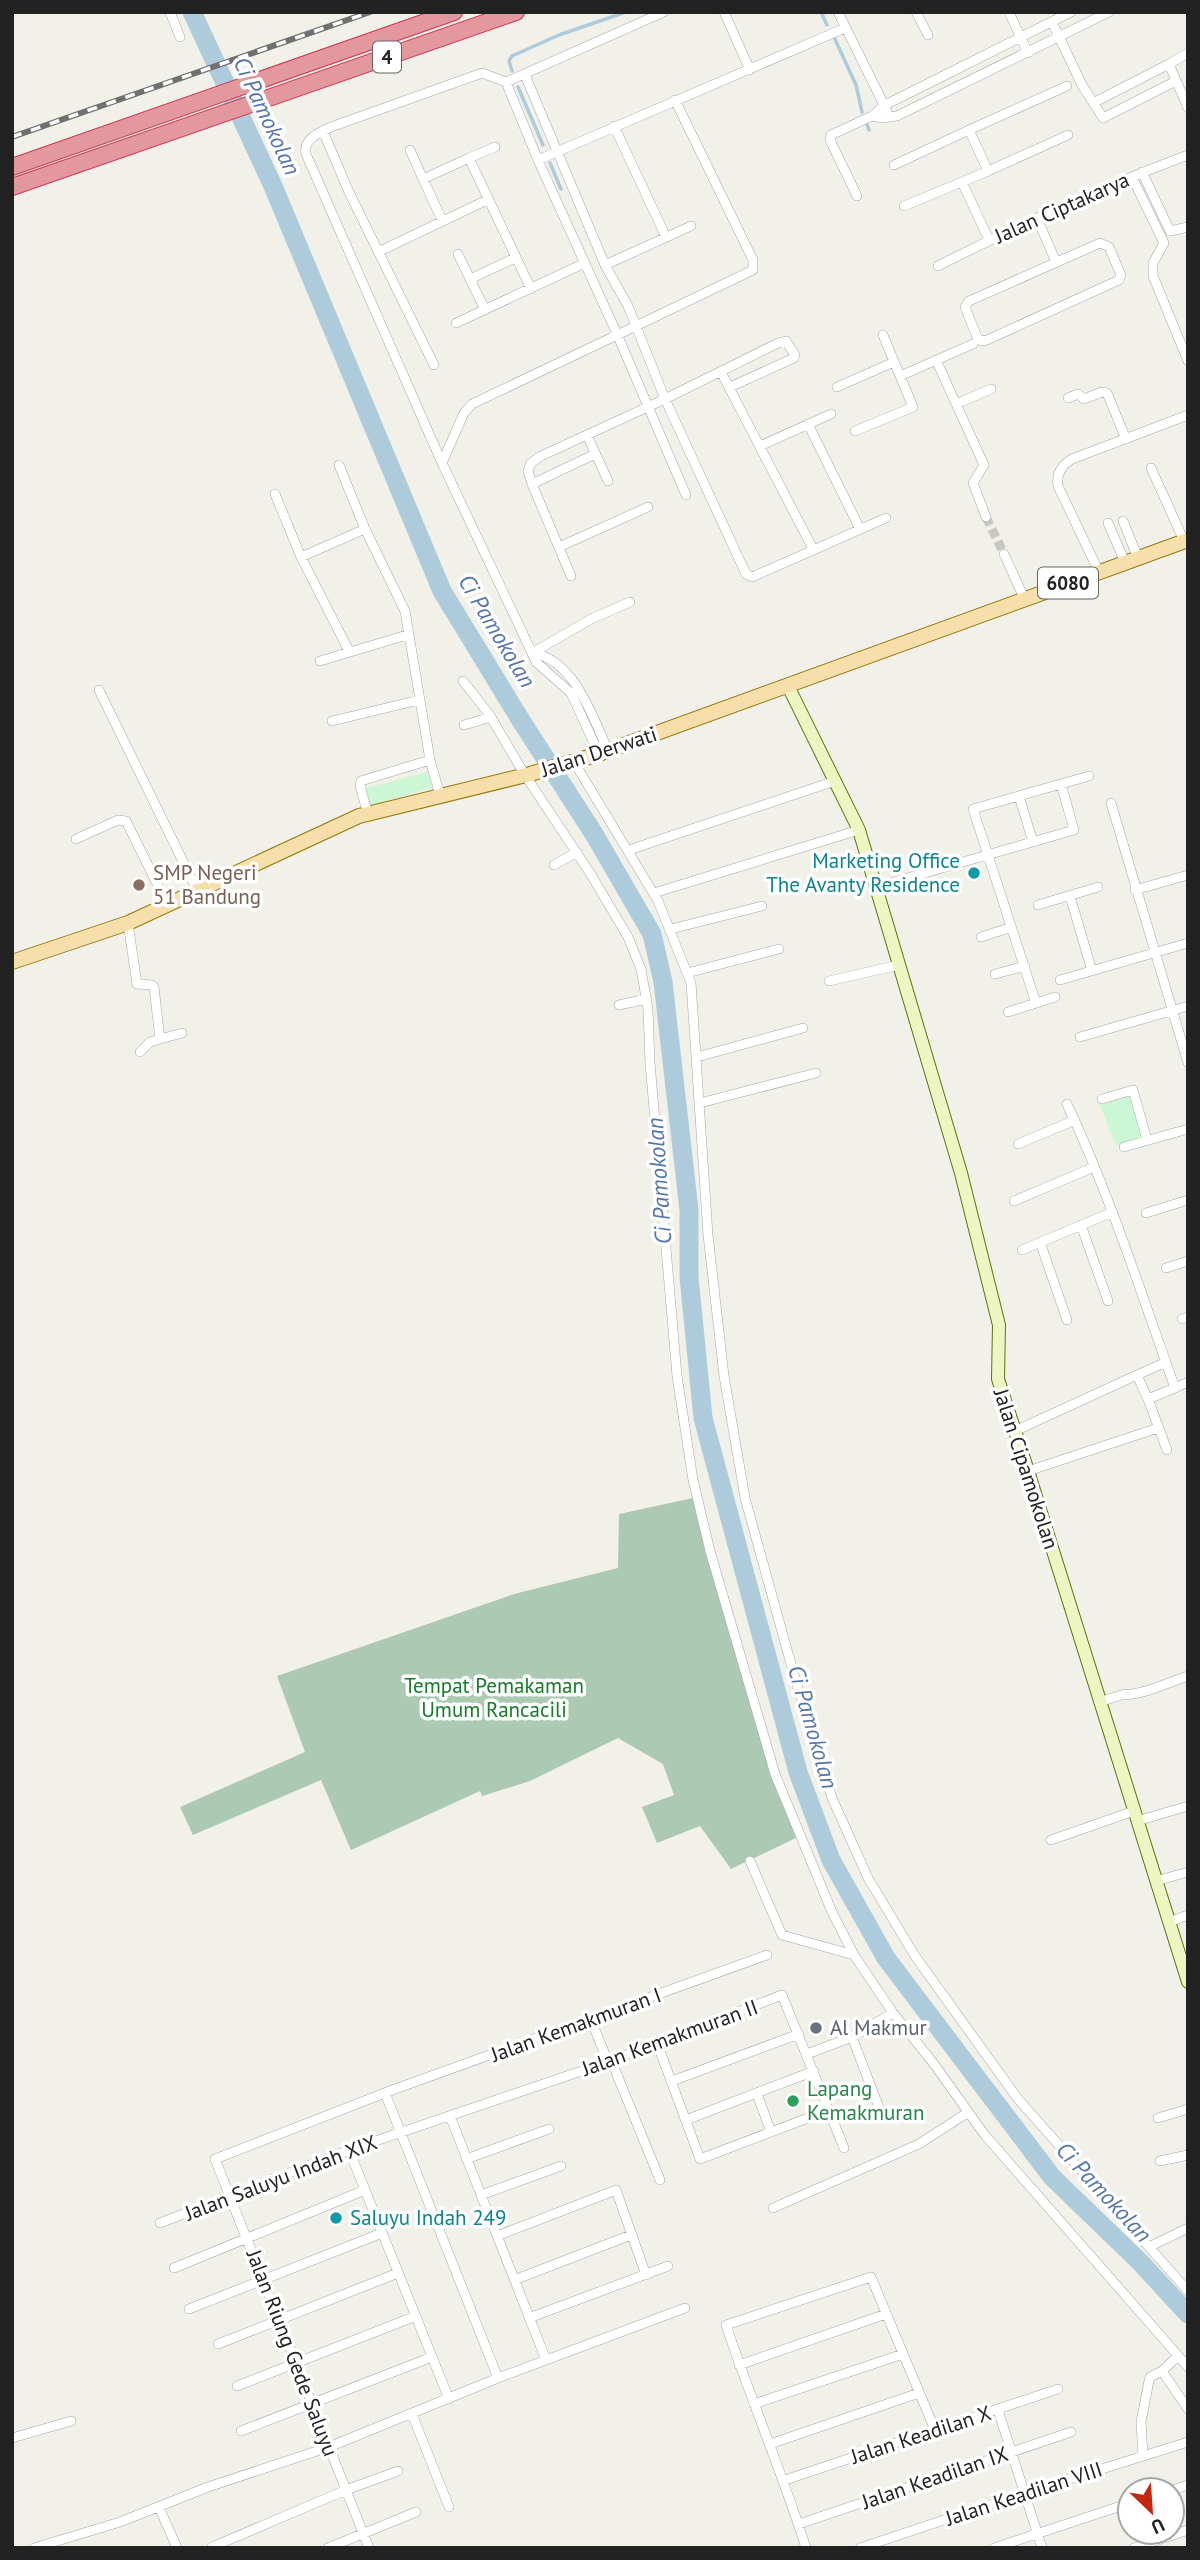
<svg xmlns="http://www.w3.org/2000/svg" width="1200" height="2560" viewBox="0 0 1200 2560" font-family="'PT Sans',sans-serif">
<style>
.cemetery{fill:#acc9b4}
.park{fill:#cbf7d4}
.lines{fill:none;stroke-linecap:round;stroke-linejoin:round}
.stream{stroke:#adcbdb;stroke-width:3.5}
.river{stroke:#adcbdb;stroke-width:19}
.street-tunnel{stroke:#c8c7c1;stroke-width:9;stroke-dasharray:9 4.5;stroke-linecap:butt}
.street-casing{stroke:#a6a6a6;stroke-width:10}
.secondary-casing{stroke:#5c750d;stroke-width:14}
.primary-casing{stroke:#95790b;stroke-width:16}
.highway-casing{stroke:#d03657;stroke-width:18}
.street{stroke:#fff;stroke-width:9}
.secondary{stroke:#edf6c3;stroke-width:12}
.primary{stroke:#f6dfaa;stroke-width:14}
.highway{stroke:#e2989c;stroke-width:16}
.rail-casing{stroke:#707070;stroke-width:6}
.rail{stroke:#fff;stroke-width:3.5;stroke-dasharray:10;stroke-linecap:butt}
.culture-dot{fill:#0f9aa8;stroke:#fff;stroke-width:2.5}
.education-dot{fill:#8d6e63;stroke:#fff;stroke-width:2.5}
.worship-dot{fill:#6b7280;stroke:#fff;stroke-width:2.5}
.leisure-dot{fill:#2e9e5b;stroke:#fff;stroke-width:2.5}
.labels{text-anchor:middle;stroke-width:7;stroke-linejoin:round;paint-order:stroke}
.shield{fill:#fff;stroke:#646464;stroke-width:2}
.shield-label{font-size:19px;font-weight:bold;fill:#222}
.street-label{font-size:21px;fill:#222;stroke:#fff}
.culture-label{font-size:21px;fill:#0d838f;stroke:#fff;text-anchor:end}
.education-label{font-size:21px;fill:#785e54;stroke:#fff;text-anchor:start}
.park-label{font-size:21px;fill:#147c2a;stroke:#fff}
.worship-label{font-size:21px;fill:#5b616d;stroke:#fff;text-anchor:start}
.leisure-label{font-size:21px;fill:#27864d;stroke:#fff;text-anchor:start}
.water-label{font-size:23px;font-style:italic;fill:#5474ac;stroke:#fff}
</style>
<rect width="100%" height="100%" fill="#f1f0e9"/>
<path class="cemetery" d="M693,1498L798,1837L731,1869L700,1826L657,1843L642,1807L674,1795L663,1764L618,1738L530,1781L482,1796L480,1791L351,1850L321,1780L193,1835L180,1807L305,1752L277,1676L514,1594L618,1568L619,1514Z"/>
<path class="park" d="M428,772L432,788L370,805L366,788Z
M1130,1094L1142,1137L1116,1145L1099,1103Z"/>
<g class="lines">
<path class="stream" d="M821,12L827,25
M834,37L856,85L862,112
M512,71L509,61L512,56L559,35L626,12
M518,87L543,145
M867,124L869,130
M550,163L561,189"/>
<path class="river" d="M192,12L273,186L442,591L520,719L594,834L652,934L663,982L689,1210V1277L703,1418L798,1772L831,1860L886,1958L1052,2177L1140,2262L1188,2314"/>
<path class="street-tunnel" d="M986,517L1004,554"/>
<g class="street-casing">
<path id="street" d="M170,12L180,37
M724,12L750,70
M838,12L887,111
M916,12L928,35
M1009,12L1028,53
M1052,22L1082,85L1103,118L1176,81
M1169,64L1188,53
M506,82L664,12
M675,100L753,260V270L636,326L665,399L746,574L752,577L886,518
M1093,103L1169,64L1188,108
M872,116L883,118L897,116L1109,12
M614,126L666,237
M969,130L1067,86
M323,131L348,190L434,365
M495,147L469,158L531,289
M410,150L423,179
M538,160L845,28
M894,165L969,130L988,171L962,182
M988,171L1068,135
M1142,172L1170,231L1188,227
M1132,177L1164,243L1153,263V276L1188,361
M857,196L830,140L831,135L872,116L885,105L1071,12
M904,206L962,182L989,240
M1037,218L1056,262
M442,220L423,179L469,158
M1100,243L1109,247L1121,275L1119,280L987,340L981,341L977,337L965,307L969,301Z
M378,252L487,200
M458,254L485,310
M605,265L691,226
M938,266C1019,225 1102,187 1188,155
M470,279L515,258
M456,323L585,263
M936,360L984,465L973,483L986,517
M721,372L813,549
M900,376L973,344
M837,387L894,362
M1068,398L1078,394L1084,399L1102,392L1107,393L1126,439
M956,404L991,389
M808,424L860,529
M855,431L913,407L883,335
M587,435L608,481
M760,446L831,414
M442,463L464,413L472,404L636,326L628,306L605,265L525,75
M339,465L365,529L405,611L430,760L440,795
M1151,468L1184,541
M532,484L528,471L531,463L541,456L665,399L778,343L786,341L795,355L794,358L730,387
M275,494L301,557
M1123,521L1138,558
M1108,523L1125,562
M559,547L648,507
M1004,554L1025,600
M1099,572L1058,486C1056,474 1062,465 1072,459L1188,415
M571,576L532,484L595,454
M349,651L301,557L365,529
M532,653C574,659 593,717 608,751
M532,653L591,619L630,602
M320,661L407,635
M463,681L489,714L525,775L590,873L628,937L641,969L648,1009L650,1063L677,1376L693,1480L710,1551L775,1774L832,1912L854,1955L893,2013L934,2064L984,2134L1188,2367
M99,690L197,890
M332,721L419,700
M464,725L491,717
M599,754L571,693L536,662L532,653L442,463L306,154C303,139 318,133 331,127L482,73L506,82L538,160L617,334L686,495
M574,762L658,901L691,983L708,1235L724,1376L745,1498L794,1675L832,1798L868,1878L915,1956L1018,2099L1188,2291
M1019,796L1033,842
M1111,803L1188,1063
M368,814L360,786L361,781L430,760
M76,839L118,820L126,821L167,904
M629,850L835,781
M554,865L577,852
M876,887L1074,830L1061,784
M1135,890L1188,875
M654,893L859,830
M1070,896L1092,971
M1038,905L1098,887
M128,923L137,984L152,985L154,987L160,1039L150,1042L140,1052
M671,929L762,906
M981,937L1009,928
M687,973L779,949
M995,974L1025,966
M1060,980L1188,943
M829,981L899,965
M1036,1003L973,809L1089,776
M619,1005L647,999
M1008,1012L1055,997
M1080,1037L1188,1006
M160,1039L182,1033
M697,1057L803,1028
M1102,1099L1133,1090L1147,1140
M700,1103L816,1073
M1067,1104C1110,1195 1141,1293 1175,1388L1148,1399L1137,1375L1166,1362
M1018,1144L1075,1120
M1124,1147L1188,1129
M1014,1201L1094,1167
M1146,1213L1188,1200
M1081,1225L1108,1301
M1040,1242L1067,1320
M1022,1250L1110,1213
M1166,1268L1188,1261
M1182,1319L1188,1317
M1175,1388L1188,1382
M1148,1399L1167,1450
M1015,1431L1137,1375
M1028,1471L1158,1428
M1123,1695C1146,1694 1166,1683 1188,1676
M1099,1702L1125,1694
M1137,1821L1188,1806
M1051,1840L1134,1811
M750,1861L782,1935L854,1955
M1156,1881L1188,1872
M1169,1922L1188,1915
M591,2020L608,2062
M852,2037L883,2118
M657,2043L700,2159L829,2110
M807,2054L852,2037L893,2013
M611,2060L660,2180
M672,2081L799,2034
M385,2093L498,2378
M757,2094L771,2132
M450,2116L546,2360
M1158,2118L1188,2109
M686,2120L814,2071
M349,2150L449,2399
M466,2159L549,2129
M1160,2161L1188,2155
M481,2195L561,2166
M773,2208L919,2144L967,2113
M160,2223L349,2150L608,2062L782,1995L844,2148
M497,2236L616,2190L646,2275
M1149,2247L1188,2228
M174,2268L365,2190
M514,2280L631,2235
M189,2309L382,2233
M529,2318L668,2266
M218,2344L398,2273
M1178,2356L1162,2371L1188,2409
M739,2365L886,2314
M237,2386L416,2316
M754,2404L903,2354
M998,2410L1042,2548
M412,2414L449,2507
M241,2431L432,2357
M12,2438L71,2421
M770,2444L919,2393
M1143,2456L1141,2422L1149,2381L1150,2377L1162,2371
M785,2480L1058,2389
M1172,2490L1188,2485
M159,2507L177,2548
M799,2524L1071,2432
M212,2547L346,2490L398,2471
M34,2548L120,2522L208,2487L329,2447L498,2378L685,2308
M328,2548L416,2512
M369,2548L215,2159L395,2089L767,1955
M806,2548C782,2472 751,2400 726,2325L871,2277L935,2430
M860,2548L1025,2493L1188,2442
M994,2548L1130,2503
M1134,2548L1188,2530"/>
</g>
<g class="secondary-casing">
<path id="secondary" d="M788,686L859,830L961,1173L999,1325L998,1379L1028,1471L1188,1982"/>
</g>
<g class="primary-casing">
<path id="primary" d="M12,962L128,923L359,816L530,774L599,754L1188,540"/>
</g>
<g class="highway-casing">
<path id="highway" d="M12,167L454,12
M12,187L516,12"/>
</g>
<use href="#street" class="street"/>
<use href="#secondary" class="secondary"/>
<use href="#primary" class="primary"/>
<use href="#highway" class="highway"/>
<g class="rail-casing">
<path id="rail" d="M12,137L370,12"/>
</g>
<use href="#rail" class="rail"/>
</g>
<g class="culture-dot">
<circle cx="974" cy="873" r="7"/>
<circle cx="336" cy="2218" r="7"/>
</g>
<circle class="education-dot" cx="139" cy="885" r="7"/>
<circle class="worship-dot" cx="816" cy="2028" r="7"/>
<circle class="leisure-dot" cx="793" cy="2101" r="7"/>
<g class="labels">
<g class="shield">
<rect x="373" y="41.5" width="28" height="31" rx="5"/>
<rect x="1038" y="567.5" width="60" height="31" rx="5"/>
</g>
<g class="shield-label">
<text x="387" y="64">4</text>
<text x="1068" y="590">6080</text>
</g>
<g class="street-label">
<text transform="translate(1062 208) rotate(-24)" y="7">Jalan Ciptakarya</text>
<text transform="translate(599 752) rotate(-18)" y="7">Jalan Derwati</text>
<text transform="translate(1026 1469) rotate(72)" y="7">Jalan Cipamokolan</text>
<text transform="translate(576 2025) rotate(-20)" y="7">Jalan Kemakmuran I</text>
<text transform="translate(670 2038) rotate(-20)" y="7">Jalan Kemakmuran II</text>
<text transform="translate(281 2178) rotate(-21)" y="7">Jalan Saluyu Indah XIX</text>
<text transform="translate(292 2353) rotate(69)" y="7">Jalan Riung Gede Saluyu</text>
<text transform="translate(921 2435) rotate(-18)" y="7">Jalan Keadilan X</text>
<text transform="translate(935 2478) rotate(-19)" y="7">Jalan Keadilan IX</text>
<text transform="translate(1024 2494) rotate(-18)" y="7">Jalan Keadilan VIII</text>
</g>
<g class="culture-label">
<text x="960" y="868">Marketing Office<tspan x="960" dy="24">The Avanty Residence</tspan></text>
<text x="350" y="2225" text-anchor="start">Saluyu Indah 249</text>
</g>
<g class="education-label">
<text x="153" y="880">SMP Negeri<tspan x="153" dy="24">51 Bandung</tspan></text>
</g>
<g class="park-label">
<text x="494" y="1693">Tempat Pemakaman<tspan x="494" dy="24">Umum Rancacili</tspan></text>
</g>
<g class="worship-label">
<text x="830" y="2035">Al Makmur</text>
</g>
<g class="leisure-label">
<text x="807" y="2096">Lapang<tspan x="807" dy="24">Kemakmuran</tspan></text>
</g>
<g class="water-label">
<text transform="translate(267 116) rotate(65)" y="8">Ci Pamokolan</text>
<text transform="translate(497 631) rotate(59)" y="8">Ci Pamokolan</text>
<text transform="translate(659 1181) rotate(-94)" y="8">Ci Pamokolan</text>
<text transform="translate(813 1727) rotate(74)" y="8">Ci Pamokolan</text>
<text transform="translate(1104 2192) rotate(47)" y="8">Ci Pamokolan</text>
</g>
</g>
<rect width="1200" height="2560" fill="none" stroke="#222222" stroke-width="28"/>
<g transform="translate(1151 2511) rotate(155)"><circle r="33" fill="#ffffff" stroke="#a7a7a7" stroke-width="2"/>
<path d="M0-5L12 26L0 18L-12 26Z" fill="#c5260e"/>
<text y="-10" font-size="19" font-weight="bold" text-anchor="middle" fill="#222222">U</text>
</g>
</svg>
